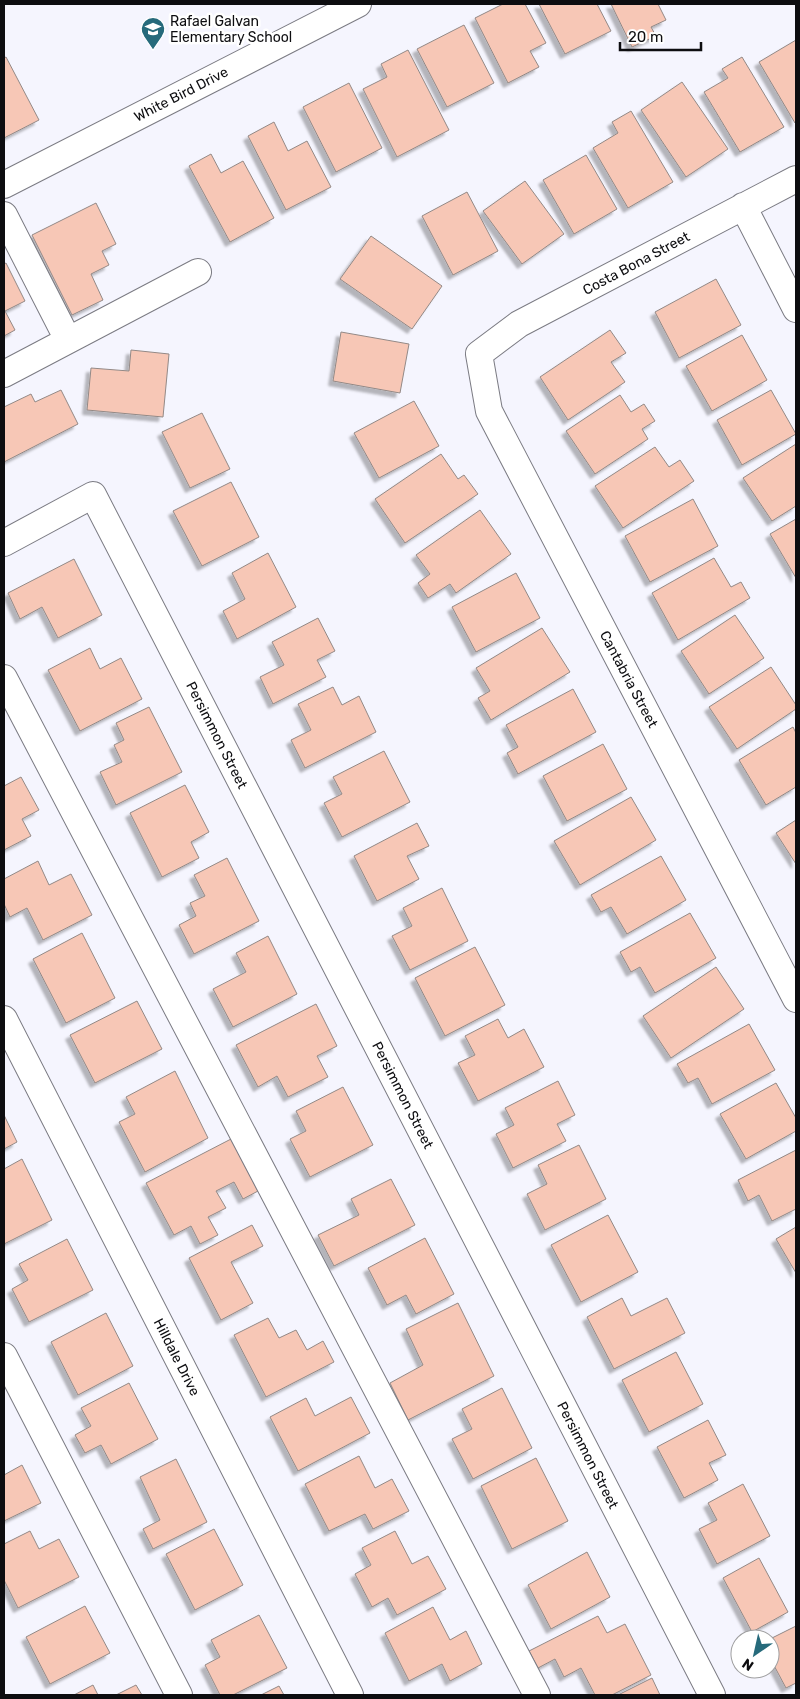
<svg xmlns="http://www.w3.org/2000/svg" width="800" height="1699" viewBox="0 0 800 1699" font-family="Rubik,sans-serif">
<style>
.building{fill:#f7c7b6;stroke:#938986;filter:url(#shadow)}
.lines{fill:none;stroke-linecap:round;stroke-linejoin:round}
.minor-casing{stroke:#7b7b83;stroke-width:28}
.minor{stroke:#fff;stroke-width:26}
.labels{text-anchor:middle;stroke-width:5;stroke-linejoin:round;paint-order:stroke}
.poi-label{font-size:14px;fill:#0d0d10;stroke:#fff;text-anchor:start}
.street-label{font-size:14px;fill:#0d0d10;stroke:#fff}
</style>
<defs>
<filter id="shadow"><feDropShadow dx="-4.5" dy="4.5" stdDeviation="1" flood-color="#0004"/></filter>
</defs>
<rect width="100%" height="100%" fill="#f5f5fe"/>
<path class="building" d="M503,4H525L546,43L530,51L539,67L508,83L475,18Z
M539,4H597L611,31L565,54Z
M611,4H658L666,20L651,27L656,36L632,47Z
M464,25L494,83L447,107L417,49Z
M796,40V122L795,123L759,62Z
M408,50L449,130L397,157L363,89L387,77L381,64Z
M6,57L39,120L4,138V58Z
M742,57L784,127L740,152L704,92L728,78L722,69Z
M682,82L728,149L686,177L641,110Z
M349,83L382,148L336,172L303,107Z
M631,111L673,182L628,208L593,148L618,133L612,122Z
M274,122L288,151L307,141L331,187L286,210L248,136Z
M211,154L221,173L243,161L274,218L230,242L189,166Z
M586,155L617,209L574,234L543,180Z
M525,181L564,234L522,264L483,211Z
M467,192L498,251L453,275L422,216Z
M96,203L116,244L102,251L109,265L91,274L103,300L72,315L32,235Z
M371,236L442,286L412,329L340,279Z
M6,263L25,301L5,311L15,330L4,336V264Z
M716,279L741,325L679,358L655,312Z
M610,330L626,353L611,362L625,382L568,420L540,377Z
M341,332L409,344L400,393L333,381Z
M742,335L767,380L712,411L686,366Z
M131,350L169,354L163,417L87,410L91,368L129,371Z
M61,390L78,424L4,462V407L31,394L35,402Z
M771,390L796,434L742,465L717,420Z
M620,395L631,412L644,404L655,421L642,429L648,439L595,474L566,431Z
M414,401L439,446L379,478L354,433Z
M202,413L230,469L190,488L162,432Z
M796,444V506L772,521L743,478Z
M655,447L669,467L680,460L694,481L623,528L595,486Z
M441,454L458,479L464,475L478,494L405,543L375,499Z
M231,482L259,537L202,566L173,511Z
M693,499L718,546L650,582L625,536Z
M480,510L511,554L456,593L450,584L428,598L418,583L430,574L416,555Z
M796,519V578L770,534Z
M268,553L296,607L237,639L223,611L245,599L232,573Z
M714,558L731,587L741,582L750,598L678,640L652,593Z
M74,559L102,615L58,638L42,607L20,619L8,593Z
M516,573L540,618L476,652L452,607Z
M735,615L764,658L709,694L681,651Z
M318,618L335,651L317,660L326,677L273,704L260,677L284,665L272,642Z
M542,628L570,672L491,720L478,698L490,691L476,668Z
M90,648L100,669L121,658L142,699L80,731L48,670Z
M771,667L796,705V709L737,749L709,707Z
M333,687L342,705L359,696L376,732L305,768L291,740L311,730L298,704Z
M573,689L596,732L518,774L507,753L518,747L506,725Z
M149,707L182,772L116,805L100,772L122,762L114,745L124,740L116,723Z
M793,727L796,733V787L766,805L739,760Z
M603,744L627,789L567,821L543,776Z
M384,751L410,802L342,837L324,803L342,794L333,777Z
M21,777L39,810L22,819L31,836L4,850V786Z
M185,785L209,832L191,842L199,858L162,877L130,813Z
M631,797L656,840L580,885L554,841Z
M796,820V864L776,833Z
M417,823L429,846L407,856L419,879L377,901L354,856Z
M661,856L686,900L627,934L611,907L601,912L591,895Z
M227,858L259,921L194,954L179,925L196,916L190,903L205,896L194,875Z
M38,861L49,885L71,874L92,915L43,940L27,908L10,917L4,904V879Z
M442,888L468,941L410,970L392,936L412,926L403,908Z
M690,913L716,958L655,993L640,967L631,972L620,952Z
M82,933L115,998L66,1023L33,959Z
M268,936L297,994L233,1027L213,989L246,972L236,953Z
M475,947L505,1005L445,1036L415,978Z
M716,967L744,1009L671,1058L643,1016Z
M137,1001L162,1049L95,1083L70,1035Z
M316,1004L337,1046L317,1056L328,1077L288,1097L277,1076L258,1087L236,1045Z
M498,1019L508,1038L524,1029L544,1067L478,1101L458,1063L475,1055L465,1036Z
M749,1024L775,1070L712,1104L698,1078L688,1083L677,1064Z
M175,1071L208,1138L145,1172L119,1122L135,1114L126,1097Z
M558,1081L575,1115L557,1124L566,1141L513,1168L496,1134L514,1125L505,1108Z
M776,1083L796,1118V1131L746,1159L720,1114Z
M343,1087L373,1145L310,1177L290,1139L306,1131L296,1111Z
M4,1115L17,1142L4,1149Z
M231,1139L258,1191L243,1199L234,1182L216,1191L226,1208L208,1217L218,1235L200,1244L191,1226L174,1235L146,1183Z
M579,1145L606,1199L545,1230L527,1194L547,1184L538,1165Z
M796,1150V1209L772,1221L759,1195L748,1201L738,1180Z
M22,1159L52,1220L4,1244V1169Z
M391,1179L415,1225L334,1266L318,1235L359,1215L351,1199Z
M608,1215L638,1272L581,1302L551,1245Z
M252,1225L263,1246L231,1262L253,1303L221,1320L189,1258Z
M796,1227V1273L776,1239Z
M425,1238L454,1294L416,1314L406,1295L387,1305L368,1268Z
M67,1239L93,1290L29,1322L12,1289L28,1280L19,1264Z
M622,1298L631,1316L667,1298L685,1333L614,1369L587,1317Z
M458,1303L494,1376L408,1420L390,1383L423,1365L406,1329Z
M106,1313L133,1366L78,1395L51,1342Z
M268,1318L279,1338L296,1330L307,1350L323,1341L334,1362L266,1397L234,1335Z
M676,1352L703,1404L649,1432L622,1380Z
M129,1383L158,1439L111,1464L101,1445L85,1453L75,1435L91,1426L81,1408Z
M502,1388L532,1448L473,1479L452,1439L472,1429L462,1409Z
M351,1397L370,1433L298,1471L270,1417L306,1398L315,1416Z
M708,1420L726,1455L709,1463L718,1480L684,1498L657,1447Z
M359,1456L375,1488L392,1479L409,1511L373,1529L365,1514L329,1531L305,1484Z
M536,1458L568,1521L512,1549L481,1486Z
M176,1459L207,1522L153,1549L143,1529L160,1520L140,1477Z
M22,1465L41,1503L4,1521V1475Z
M743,1484L770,1536L717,1564L699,1529L717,1520L708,1503Z
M214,1529L243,1585L195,1610L166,1554Z
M30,1531L39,1549L59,1539L79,1577L18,1608L4,1580V1544Z
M395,1531L412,1564L428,1556L446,1589L397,1615L388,1598L372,1607L355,1574L371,1565L362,1548Z
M587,1552L610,1597L551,1629L528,1585Z
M759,1558L788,1612L752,1632L723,1578Z
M85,1606L110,1653L50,1684L26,1637Z
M433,1607L450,1640L466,1631L482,1664L450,1681L442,1664L409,1681L385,1633Z
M259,1615L287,1668L233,1695H220L205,1665L220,1657L211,1640Z
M598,1616L607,1633L625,1624L651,1675L612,1695H595L581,1668L564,1677L555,1659L538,1668L529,1651Z
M796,1626V1683L786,1688L770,1658V1639Z
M652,1678L660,1695H618Z
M93,1685L98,1695H74Z
M136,1685L142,1695H116Z
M279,1686L284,1695H261Z"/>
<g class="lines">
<g class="minor-casing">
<path id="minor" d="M796,179L519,324L479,354L489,411L796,999
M4,185L358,4
M743,206L796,309
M4,215L68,340
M4,374L198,272
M4,543L93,495L712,1695
M4,678L537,1695
M4,1019L350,1695
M4,1356L179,1695"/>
</g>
<use href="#minor" class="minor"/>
</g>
<defs>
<g id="school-pin" transform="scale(1.25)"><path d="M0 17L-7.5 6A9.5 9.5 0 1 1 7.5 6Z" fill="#266a7b" stroke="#fff"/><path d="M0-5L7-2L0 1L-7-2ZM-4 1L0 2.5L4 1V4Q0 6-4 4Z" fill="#fff"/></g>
</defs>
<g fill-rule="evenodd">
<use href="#school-pin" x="153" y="29"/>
</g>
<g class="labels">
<g class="poi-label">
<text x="170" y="26">Rafael Galvan<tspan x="170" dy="16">Elementary School</tspan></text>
</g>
<g class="street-label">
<text transform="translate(181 94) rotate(-27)" y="5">White Bird Drive</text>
<text transform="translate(636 263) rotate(-28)" y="5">Costa Bona Street</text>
<text transform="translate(629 679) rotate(62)" y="5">Cantabria Street</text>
<text transform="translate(217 735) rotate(63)" y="5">Persimmon Street</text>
<text transform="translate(403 1095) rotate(63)" y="5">Persimmon Street</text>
<text transform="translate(177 1357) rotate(63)" y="5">Hilldale Drive</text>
<text transform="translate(588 1455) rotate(63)" y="5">Persimmon Street</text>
</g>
</g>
<rect width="800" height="1699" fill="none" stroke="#0d0d10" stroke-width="10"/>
<g transform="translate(755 1654) rotate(214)"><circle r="24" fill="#ffffff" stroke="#9e9e9f"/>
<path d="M0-4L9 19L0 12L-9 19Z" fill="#266a7b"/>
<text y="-8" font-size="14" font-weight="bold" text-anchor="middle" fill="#0d0d10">N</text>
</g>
<path d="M620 42v8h81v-8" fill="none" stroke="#0d0d10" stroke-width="2.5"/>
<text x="628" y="42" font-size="15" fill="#0d0d10" stroke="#ffffff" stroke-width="4" paint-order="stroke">20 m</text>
</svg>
